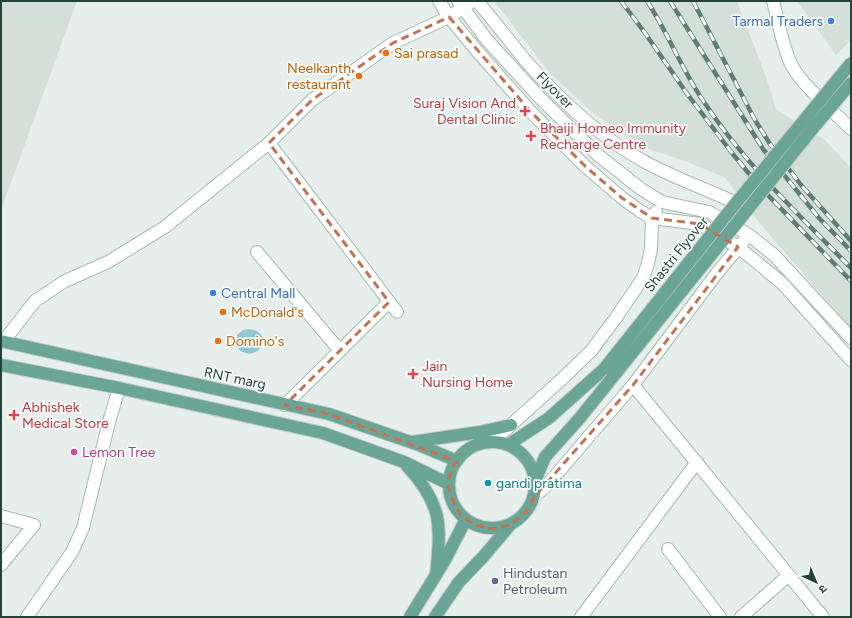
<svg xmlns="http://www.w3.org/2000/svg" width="852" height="618" viewBox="0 0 852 618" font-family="Figtree,'Noto Sans Devanagari',sans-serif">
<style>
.built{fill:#d4dfda}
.water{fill:#8ec9d4}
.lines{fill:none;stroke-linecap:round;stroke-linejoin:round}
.minor-casing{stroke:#a8b8b2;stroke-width:14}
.major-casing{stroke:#c2cac8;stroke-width:14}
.minor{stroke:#fff;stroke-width:12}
.major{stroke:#6aa596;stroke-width:12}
.rail-casing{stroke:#5f7d75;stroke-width:4.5}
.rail{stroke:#f7fbf9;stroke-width:3;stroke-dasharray:9;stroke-linecap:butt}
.major-bridge-casing{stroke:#c2cac8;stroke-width:14;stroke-linecap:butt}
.major-bridge{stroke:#6aa596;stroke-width:12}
.marked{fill:none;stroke:#c07456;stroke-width:3;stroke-dasharray:8 5;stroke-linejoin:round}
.shop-dot{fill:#3f7fe0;stroke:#f7fbf9;stroke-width:1.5}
.food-dot{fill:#e8710a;stroke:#f7fbf9;stroke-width:1.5}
.health-dot{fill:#e0444e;stroke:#f7fbf9;stroke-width:1.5}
.hotel-dot{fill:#d1479c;stroke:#f7fbf9;stroke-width:1.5}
.culture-dot{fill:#0f9aa8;stroke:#f7fbf9;stroke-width:1.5}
.service-dot{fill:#5c6f8a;stroke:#f7fbf9;stroke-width:1.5}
.labels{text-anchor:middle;stroke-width:3.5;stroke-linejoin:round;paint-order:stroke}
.shop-label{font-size:14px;fill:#366cbe;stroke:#f7fbf9;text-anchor:end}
.food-label{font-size:14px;fill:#c56008;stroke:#f7fbf9;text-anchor:start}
.street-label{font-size:14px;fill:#24423a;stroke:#f7fbf9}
.health-label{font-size:14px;fill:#be3a42;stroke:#f7fbf9;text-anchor:start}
.hotel-label{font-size:14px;fill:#b23c85;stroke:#f7fbf9;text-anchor:start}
.culture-label{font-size:14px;fill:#0d838f;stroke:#f7fbf9;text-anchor:start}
.service-label{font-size:14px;fill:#4e5e75;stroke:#f7fbf9;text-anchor:start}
</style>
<rect width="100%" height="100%" fill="#e6efeb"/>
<path class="built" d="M1,1H77L1,210Z
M494,1H737L766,77L776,109L825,140L851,168V329L758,221L724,177L685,161L645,148L594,114L550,73Z
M797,1H851V40L836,55Z"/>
<path class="water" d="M248,329C274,330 261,361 243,352C240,351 237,348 237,344C237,342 237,338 237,335L243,330Z"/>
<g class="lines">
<g class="minor-casing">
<path id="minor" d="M439,1L449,17L477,51L530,111L585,166L622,198L640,211L652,218L700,224L738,247L782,283L851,360
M458,1L487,40L542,100L598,155L641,189L662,202L709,212L749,235L774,255L851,338
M477,1C493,20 509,40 525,60C560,100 600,138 647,163C676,179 707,189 736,203
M773,1C779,23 782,46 792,66C804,87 833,111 851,129
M269,143L397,312
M257,252L340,351
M3,342L35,301L65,281L108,262L165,227L269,143L312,100L393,43L449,17L463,8L472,1
M633,385L823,617
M285,405L389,302
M492,442L563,378L591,351L615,319L643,278L648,263L651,249L652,218L656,212
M534,497L549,483L633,385L717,273L743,242
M1,516L34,525L1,565
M668,549L720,617
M27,617L72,552L83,528L109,422L119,388
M581,617L697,462
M741,617L789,575"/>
</g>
<g class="major-casing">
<path id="major" d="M1,341L329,414L419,445L457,461
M1,365L119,388L323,433L404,462L449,484
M412,442L480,432L511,425
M449 485a43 43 0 1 1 86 0a43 43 0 1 1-86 0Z
M508,445L549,418L604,369
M407,466C443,505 441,525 436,575
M535,481L545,457L579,419
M410,617L445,560L466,519
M435,617L459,582L483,557L510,525"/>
</g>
<use href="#minor" class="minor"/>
<use href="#major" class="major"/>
<g class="rail-casing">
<path id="rail" d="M621,1L645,33L688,95L732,153L760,187L851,281
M647,1C668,33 682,70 704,102C745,164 799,215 851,268
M670,1L763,149L819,218L851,251
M693,1L755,120L770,144L801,185L851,241"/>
</g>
<use href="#rail" class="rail"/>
<g class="major-bridge-casing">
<path id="major-bridge" d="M604,369L736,203L851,63
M579,419L814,127L851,83"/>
</g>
<use href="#major-bridge" class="major-bridge"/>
</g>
<path class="marked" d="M449,17L530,111L585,166L622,198L652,218L700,224L738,247L633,385L534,497L526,512L510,525L492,529L475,525L460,515L449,492V478L456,461L329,414L285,405L389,302L269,143L312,100L393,43Z"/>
<g class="shop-dot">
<circle cx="831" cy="21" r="4"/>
<circle cx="213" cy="293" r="4"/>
</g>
<g class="food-dot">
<circle cx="386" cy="53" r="4"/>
<circle cx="359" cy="76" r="4"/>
<circle cx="223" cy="312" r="4"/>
<circle cx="218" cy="341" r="4"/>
</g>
<g class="health-dot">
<path d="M523 105h4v4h4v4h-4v4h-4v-4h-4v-4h4z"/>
<path d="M529 130h4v4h4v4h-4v4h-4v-4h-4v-4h4z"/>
<path d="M411 368h4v4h4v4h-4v4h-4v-4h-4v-4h4z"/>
<path d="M12 409h4v4h4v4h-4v4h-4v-4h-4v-4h4z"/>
</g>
<circle class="hotel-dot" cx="74" cy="452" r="4"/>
<circle class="culture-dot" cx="488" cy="483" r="4"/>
<circle class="service-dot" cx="495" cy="581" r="4"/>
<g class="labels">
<g class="shop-label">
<text x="823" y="26">Tarmal Traders</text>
<text x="221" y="298" text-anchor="start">Central Mall</text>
</g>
<g class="food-label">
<text x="394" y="58">Sai prasad</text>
<text x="351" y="73" text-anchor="end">Neelkanth<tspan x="351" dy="16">restaurant</tspan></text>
<text x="231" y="317">McDonald's</text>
<text x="226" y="346">Domino's</text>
</g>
<g class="street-label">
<text transform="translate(555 90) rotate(45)" y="5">Flyover</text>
<text transform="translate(676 254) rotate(-51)" y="5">Shastri Flyover</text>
<text transform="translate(235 378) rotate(12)" y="5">RNT marg</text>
</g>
<g class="health-label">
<text x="516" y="108" text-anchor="end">Suraj Vision And<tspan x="516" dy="16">Dental Clinic</tspan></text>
<text x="540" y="133">Bhaiji Homeo Immunity<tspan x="540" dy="16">Recharge Centre</tspan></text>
<text x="422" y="371">Jain<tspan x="422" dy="16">Nursing Home</tspan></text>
<text x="22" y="412">Abhishek<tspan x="22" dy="16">Medical Store</tspan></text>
</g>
<g class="hotel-label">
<text x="82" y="457">Lemon Tree</text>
</g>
<g class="culture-label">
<text x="496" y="488">gandi pratima</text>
</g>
<g class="service-label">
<text x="503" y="578">Hindustan<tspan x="503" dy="16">Petroleum</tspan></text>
</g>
</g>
<rect width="852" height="618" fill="none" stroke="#24423a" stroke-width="4"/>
<g transform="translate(816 582) rotate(136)" stroke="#f7fbf9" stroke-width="3" paint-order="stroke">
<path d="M0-3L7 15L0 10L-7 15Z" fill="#24423a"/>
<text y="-6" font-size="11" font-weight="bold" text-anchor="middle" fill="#24423a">उ</text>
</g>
</svg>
